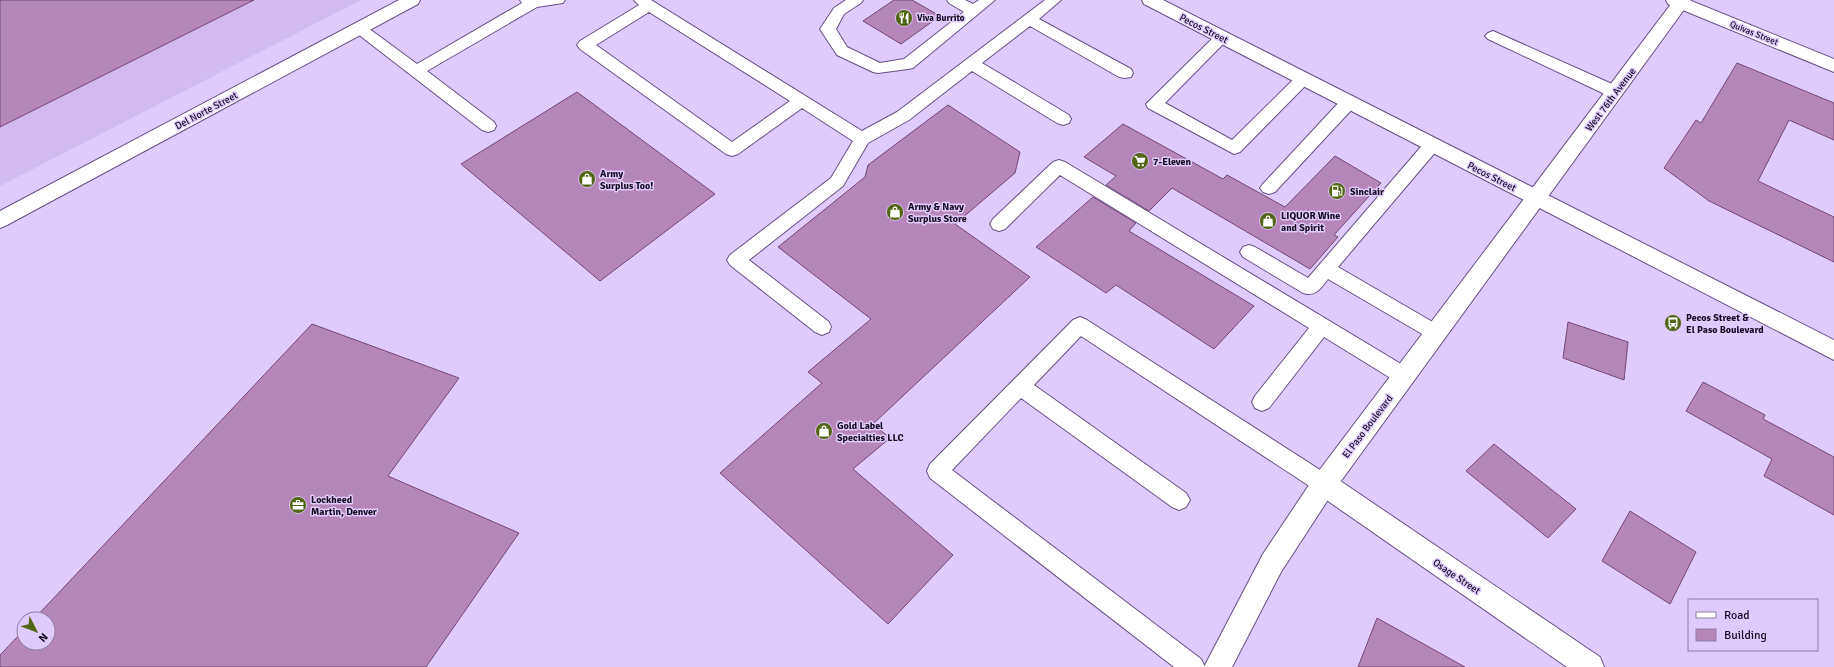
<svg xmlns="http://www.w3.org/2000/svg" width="1834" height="667" viewBox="0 0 1834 667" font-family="Signika,sans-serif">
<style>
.built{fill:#d2bbf2}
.building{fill:#b586b9;stroke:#734877}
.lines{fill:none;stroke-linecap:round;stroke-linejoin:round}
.service-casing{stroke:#684f86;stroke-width:2}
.minor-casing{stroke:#684f86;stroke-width:2}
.tertiary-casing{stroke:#684f86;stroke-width:2}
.secondary-casing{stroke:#684f86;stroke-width:2}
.service{fill:#fff;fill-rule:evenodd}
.minor{fill:#fff;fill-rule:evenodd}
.tertiary{fill:#fff;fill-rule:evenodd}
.secondary{fill:#fff;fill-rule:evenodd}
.labels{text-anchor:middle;stroke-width:3;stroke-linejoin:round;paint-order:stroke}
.far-poi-label{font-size:9px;font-weight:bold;fill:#160c22;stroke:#e0cbfe;text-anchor:start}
.far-street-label{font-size:9px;fill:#160c22;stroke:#e0cbfe}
.street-label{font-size:10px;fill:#160c22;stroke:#e0cbfe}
.poi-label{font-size:10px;font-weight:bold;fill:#160c22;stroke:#e0cbfe;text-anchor:start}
</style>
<rect width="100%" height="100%" fill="#e0cbfe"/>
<path class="built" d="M0,0H361L0,186Z"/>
<path class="building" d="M0,0H254L0,127Z
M894,0H912L940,16L901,44L863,21Z
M1737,63L1834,103V140L1789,120L1758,181L1834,217V262L1709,201L1664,168L1696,120L1701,123Z
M577,92L715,194L600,281L461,164Z
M948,105L1020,152L1015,173L955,224L1030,277L873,424L890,438L853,469L953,555L888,624L720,473L822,383L808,372L871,319L778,247L865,177L868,165Z
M1123,124L1223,179L1227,175L1285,207L1335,156L1381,183L1334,235L1338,237L1310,269L1172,188L1149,211L1106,185L1116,176L1084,157Z
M1093,197L1136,223L1129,231L1254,306L1214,349L1116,285L1106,293L1036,247Z
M1568,322L1628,342L1624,380L1563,358Z
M312,324L459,378L388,476L519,533L426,667H0V655L24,630V643H48V619H34Z
M1703,382L1765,415L1763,419L1834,457V515L1764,476L1772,459L1686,411Z
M1494,444L1576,509L1548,538L1466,471Z
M1630,511L1696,552L1670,604L1602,561Z
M1377,618L1465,667H1358Z"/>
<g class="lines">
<g class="service-casing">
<path id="service" d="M520,0H565L563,3L537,7L427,71L494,122L496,126L494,130L488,132L482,130L354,31L351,28L354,25L359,23L364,25L417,64L522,3Z
M634,0H651L862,131L897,112L1045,0H1061L1039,19L1131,69L1133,73L1131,77L1125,78L1119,77L1030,26L982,63L1069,115L1071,119L1069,123L1063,125L1057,123L972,71L909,120L868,143L843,186L749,260L829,322L831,327L829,332L822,335L815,332L730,265L727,260L730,255L831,178L853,141L802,108L738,154L732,156L726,154L580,49L577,45L580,41L639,5ZM649,12L790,101L732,142L596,45Z
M846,0H863L861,3L844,14L836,29L847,47L880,63L904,59L964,12L949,3L947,0H965L973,4L979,0H995L913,68L908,69L878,73L873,72L837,55L820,29L834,8Z
M1493,31L1621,88L1623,92L1621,96L1615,97L1609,96L1488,39L1485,36L1488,33Z
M1222,32L1227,34L1230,37L1227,40L1165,103L1232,140L1298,75L1304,74L1310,75L1312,79L1240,152L1234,154L1148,108L1146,104L1217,34Z
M1349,97L1355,98L1357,102L1355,106L1275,192L1269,194L1263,192L1260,188L1263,184L1343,98Z
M1432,139L1438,141L1440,145L1438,149L1338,267L1443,328L1445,333L1443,338L1436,341L1429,338L1328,279C1321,288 1316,297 1303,293L1243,257L1240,252L1243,247L1249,245L1255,247L1308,278L1426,141Z
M1059,160L1065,162L1411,370L1414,376L1411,382L1404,384L1397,382L1324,337L1269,408L1262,411L1255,408L1252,402L1255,396L1309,328L1060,175L1005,229L999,231L993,229L990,224L993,219L1053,162Z
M1080,317L1087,320L1331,477L1334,484L1331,491L1324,493L1317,491L1081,336L1034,385L1186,493L1190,500L1186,507L1179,510L1172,507L1021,398L952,470L1201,659L1205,667H1174L930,478L927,471L930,464L1073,320Z"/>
</g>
<g class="minor-casing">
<path id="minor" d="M399,0H420L418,4L7,225L0,228V211Z
M1666,0H1689L1834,59V72L1668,4Z
M1324,473L1333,476L1600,657L1604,667H1567L1315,492L1312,484L1315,476Z"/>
</g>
<g class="tertiary-casing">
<path id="tertiary" d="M1674,0H1691L1333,492L1281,572L1232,667H1204L1263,554L1315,476Z"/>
</g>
<g class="secondary-casing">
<path id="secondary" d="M1142,0H1163L1834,340V360L1144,4Z"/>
</g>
<use href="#service" class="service"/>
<use href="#minor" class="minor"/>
<use href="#tertiary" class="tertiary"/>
<use href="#secondary" class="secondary"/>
</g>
<defs>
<g id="restaurant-disc" transform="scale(0.9)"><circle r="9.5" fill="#526715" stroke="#e0cbfe"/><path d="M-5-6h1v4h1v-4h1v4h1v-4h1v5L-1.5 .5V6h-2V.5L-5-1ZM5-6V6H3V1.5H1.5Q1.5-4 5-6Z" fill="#fff"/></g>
<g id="supermarket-disc" transform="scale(0.9)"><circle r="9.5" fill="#526715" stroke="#e0cbfe"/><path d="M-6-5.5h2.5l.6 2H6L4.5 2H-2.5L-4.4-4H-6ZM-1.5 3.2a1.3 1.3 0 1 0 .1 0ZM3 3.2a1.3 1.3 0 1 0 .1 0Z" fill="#fff"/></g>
<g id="shop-disc" transform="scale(0.9)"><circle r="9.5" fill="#526715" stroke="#e0cbfe"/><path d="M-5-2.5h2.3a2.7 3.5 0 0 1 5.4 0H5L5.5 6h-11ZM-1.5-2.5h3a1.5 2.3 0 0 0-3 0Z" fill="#fff"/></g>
<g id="fuel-disc" transform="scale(0.9)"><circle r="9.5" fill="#526715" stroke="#e0cbfe"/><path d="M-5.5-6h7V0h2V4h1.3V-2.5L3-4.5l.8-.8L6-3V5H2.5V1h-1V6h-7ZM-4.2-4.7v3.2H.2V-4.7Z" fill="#fff"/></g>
<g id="bus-disc" transform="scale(0.9)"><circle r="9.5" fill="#526715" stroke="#e0cbfe"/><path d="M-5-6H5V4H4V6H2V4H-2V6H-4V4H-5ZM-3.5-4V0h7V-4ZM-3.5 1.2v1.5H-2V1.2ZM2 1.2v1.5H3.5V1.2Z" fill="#fff"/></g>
<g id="office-disc" transform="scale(0.9)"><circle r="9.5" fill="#526715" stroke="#e0cbfe"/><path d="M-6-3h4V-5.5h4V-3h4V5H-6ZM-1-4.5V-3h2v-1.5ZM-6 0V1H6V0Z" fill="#fff"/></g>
</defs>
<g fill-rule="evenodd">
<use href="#restaurant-disc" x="904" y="18"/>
<use href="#supermarket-disc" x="1140" y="161"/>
<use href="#shop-disc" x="587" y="179"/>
<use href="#fuel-disc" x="1337" y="191"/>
<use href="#shop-disc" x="895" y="212"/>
<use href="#shop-disc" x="1268" y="221"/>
<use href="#bus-disc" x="1673" y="323"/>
<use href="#shop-disc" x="824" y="431"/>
<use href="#office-disc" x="298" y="505"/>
</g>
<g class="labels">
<g class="far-poi-label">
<text x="917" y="21">Viva Burrito</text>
</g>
<g class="far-street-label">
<text transform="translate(1754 33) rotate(22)" y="3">Quivas Street</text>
</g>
<g class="street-label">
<text transform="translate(1204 28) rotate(27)" y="4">Pecos Street</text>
<text transform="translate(1610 99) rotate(-53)" y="4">West 76th Avenue</text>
<text transform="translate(206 110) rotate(-28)" y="4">Del Norte Street</text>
<text transform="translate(1492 176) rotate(27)" y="4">Pecos Street</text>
<text transform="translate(1367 426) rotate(-53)" y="4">El Paso Boulevard</text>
<text transform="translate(1457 576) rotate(34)" y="4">Osage Street</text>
</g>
<g class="poi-label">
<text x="1153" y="165">7-Eleven</text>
<text x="600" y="177">Army<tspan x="600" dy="12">Surplus Too!</tspan></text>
<text x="1350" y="195">Sinclair</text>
<text x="908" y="210">Army &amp; Navy<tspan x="908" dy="12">Surplus Store</tspan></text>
<text x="1281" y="219">LIQUOR Wine<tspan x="1281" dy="12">and Spirit</tspan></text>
<text x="1686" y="321">Pecos Street &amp;<tspan x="1686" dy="12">El Paso Boulevard</tspan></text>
<text x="837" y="429">Gold Label<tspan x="837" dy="12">Specialties LLC</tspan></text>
<text x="311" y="503">Lockheed<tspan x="311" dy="12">Martin, Denver</tspan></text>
</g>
</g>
<rect x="1688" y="599" width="130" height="52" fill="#e0cbfe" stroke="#8f7fa6"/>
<rect x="1696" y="612" width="20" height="6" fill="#ffffff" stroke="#8f7fa6"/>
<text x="1724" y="619" font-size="12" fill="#160c22">Road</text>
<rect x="1696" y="629" width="20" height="12" fill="#b586b9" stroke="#8f7fa6"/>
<text x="1724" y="639" font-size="12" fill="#160c22">Building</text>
<g transform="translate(36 631) rotate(132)"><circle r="19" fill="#e0cbfe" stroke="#8f7fa6"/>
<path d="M0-3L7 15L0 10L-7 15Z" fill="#526715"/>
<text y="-6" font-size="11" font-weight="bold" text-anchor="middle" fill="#160c22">N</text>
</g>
</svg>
